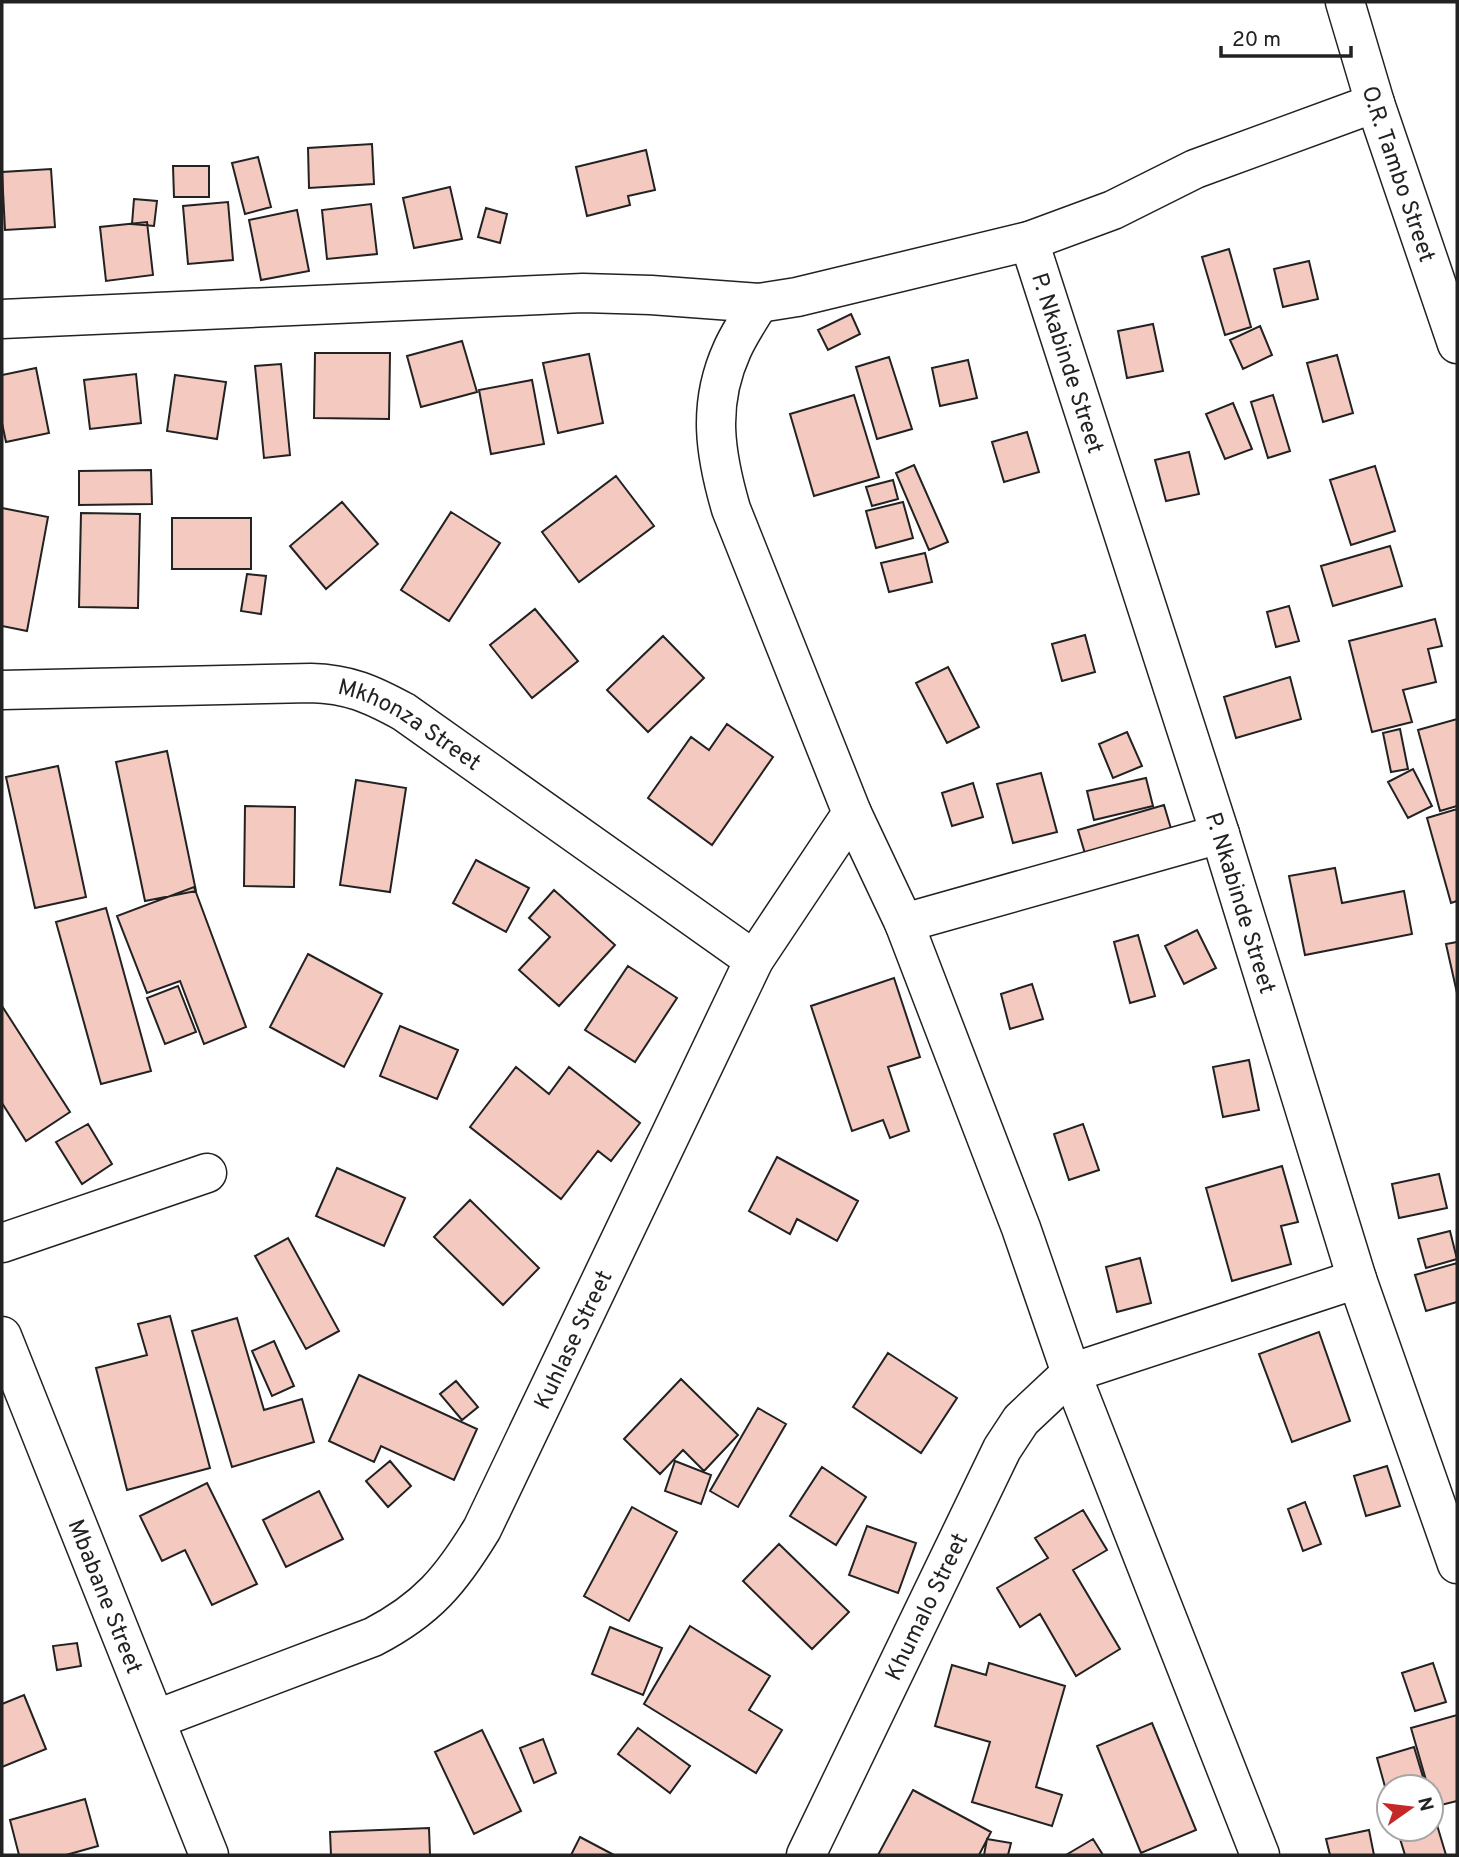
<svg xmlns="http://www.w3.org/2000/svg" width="1459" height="1857" viewBox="0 0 1459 1857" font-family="Overpass,sans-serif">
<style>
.building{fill:#f3c9c0;stroke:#222;stroke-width:2}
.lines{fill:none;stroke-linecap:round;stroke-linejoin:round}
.minor-casing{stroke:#222;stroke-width:41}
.tertiary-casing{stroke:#222;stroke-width:41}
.minor{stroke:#fff;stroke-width:38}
.tertiary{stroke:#fff;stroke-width:38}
.labels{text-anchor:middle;stroke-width:5;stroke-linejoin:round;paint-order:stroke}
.street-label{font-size:23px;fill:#222;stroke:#fff}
</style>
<rect width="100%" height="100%" fill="#fff"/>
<path class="building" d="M372,144L374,184L309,188L308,148Z
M646,150L655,190L628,196L630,205L587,216L576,167Z
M258,157L271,207L245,214L232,163Z
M173,166H209V197H174Z
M51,169L55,227L5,230L2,172Z
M450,187L462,239L414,248L403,198Z
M134,199L157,201L154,226L132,224Z
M228,202L233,260L188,264L183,206Z
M371,204L377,254L327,259L322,210Z
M486,208L507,214L500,243L478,237Z
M297,210L309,271L261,280L249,220Z
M147,222L153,275L106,281L100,227Z
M1229,249L1251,327L1225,335L1202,257Z
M1309,261L1318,299L1283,307L1274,269Z
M851,314L860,334L828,350L818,330Z
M1153,324L1163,371L1127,378L1118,331Z
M1260,326L1272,355L1243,369L1230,340Z
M462,341L477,392L421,407L407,356Z
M315,353H390L389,419L314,418Z
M589,354L603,423L558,433L543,363Z
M1337,355L1353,413L1323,422L1307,363Z
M889,357L912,429L877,439L856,367Z
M968,360L977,398L940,406L932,368Z
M281,364L290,455L264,458L255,366Z
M36,368L49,433L6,442L2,423V375Z
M136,374L141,423L90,429L84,380Z
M175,375L226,382L217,439L167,431Z
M532,380L544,444L491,454L479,390Z
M854,395L879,477L814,496L790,414Z
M1273,395L1290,451L1268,458L1251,402Z
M1233,403L1252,449L1225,459L1206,414Z
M1027,432L1039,472L1004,482L992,442Z
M1189,452L1199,494L1166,501L1155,460Z
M914,465L948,542L929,550L896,473Z
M1375,466L1395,531L1351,545L1330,480Z
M151,470L152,504L79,505V471Z
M616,476L654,526L579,582L542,532Z
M893,480L898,499L872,506L866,487Z
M342,502L378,544L326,589L290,546Z
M903,502L913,538L876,548L866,511Z
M2,508L48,517L27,631L2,626Z
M451,512L500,543L449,621L401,590Z
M81,513L140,514L138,608L79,607Z
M172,518H251V569H172Z
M1390,546L1402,586L1333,606L1321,566Z
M925,553L932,582L889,592L881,563Z
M247,574L266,576L261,614L241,611Z
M1289,606L1299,641L1276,647L1267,612Z
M535,609L578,661L532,698L490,645Z
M1435,619L1442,646L1428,649L1436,682L1403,690L1412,722L1372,732L1349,641Z
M1085,635L1095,672L1062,681L1052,644Z
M663,636L704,678L648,732L607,690Z
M948,667L979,727L947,743L916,683Z
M1290,677L1301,719L1236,738L1224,697Z
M1457,719V806L1440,811L1418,730Z
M727,724L773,757L712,845L648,798L691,737L709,750Z
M1400,729L1408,769L1391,772L1383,733Z
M1127,732L1142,766L1113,778L1099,744Z
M167,751L196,891L145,901L116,762Z
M58,766L86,897L35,908L6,777Z
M1413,769L1432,806L1408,818L1388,782Z
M1041,773L1057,832L1013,843L997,784Z
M1146,778L1153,806L1094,820L1087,791Z
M356,780L406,788L390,892L340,885Z
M973,783L983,817L952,826L942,793Z
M1164,805L1172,832L1086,857L1078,830Z
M245,806L295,807L294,887L244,886Z
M1457,809V901L1451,903L1427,818Z
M476,860L529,888L506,932L453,903Z
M1335,868L1342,903L1404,891L1412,934L1305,955L1289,876Z
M194,887L246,1027L204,1044L180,981L147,993L117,916Z
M554,890L615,945L559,1006L519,970L550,937L529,918Z
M106,908L151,1071L101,1084L56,922Z
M1197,930L1216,968L1184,984L1165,946Z
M1138,935L1155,996L1130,1003L1114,942Z
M1457,942V993L1446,944Z
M308,954L382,994L344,1067L270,1027Z
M628,966L677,998L635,1062L585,1030Z
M894,978L920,1057L888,1067L909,1131L890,1138L883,1120L852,1131L811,1006Z
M1032,984L1043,1019L1010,1029L1001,994Z
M178,986L196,1032L165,1044L147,998Z
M2,1006L70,1112L26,1141L2,1103Z
M400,1026L458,1050L437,1099L380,1076Z
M1249,1060L1259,1110L1223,1117L1213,1067Z
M516,1067L549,1094L569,1067L640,1123L611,1161L598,1151L561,1199L470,1127Z
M88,1124L112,1164L82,1184L56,1142Z
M1083,1124L1099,1170L1069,1180L1054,1134Z
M777,1157L858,1201L837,1241L797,1219L790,1234L749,1211Z
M1282,1166L1298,1222L1281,1226L1291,1264L1232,1281L1206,1188Z
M337,1168L405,1198L384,1246L316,1216Z
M1439,1174L1447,1208L1399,1218L1392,1184Z
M470,1200L539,1268L503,1305L434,1237Z
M1450,1231L1457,1259L1426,1268L1418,1239Z
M288,1238L339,1331L306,1349L255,1256Z
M1140,1258L1151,1303L1117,1312L1106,1267Z
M1457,1263V1302L1426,1311L1415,1275Z
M170,1316L210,1468L127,1490L96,1368L147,1355L138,1324Z
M237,1318L264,1410L302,1399L314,1442L232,1467L192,1331Z
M1319,1332L1350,1421L1292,1442L1259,1354Z
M274,1341L294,1386L272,1396L252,1351Z
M888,1353L957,1398L921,1453L853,1407Z
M359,1375L477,1429L454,1480L381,1446L374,1462L329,1441Z
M681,1379L738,1435L704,1471L683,1450L660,1474L624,1439Z
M456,1381L478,1407L462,1420L440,1394Z
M758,1408L786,1424L738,1507L710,1491Z
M390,1461L411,1486L388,1507L366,1481Z
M675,1461L711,1475L701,1504L665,1491Z
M1387,1466L1400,1506L1366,1516L1354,1476Z
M822,1467L866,1497L836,1545L790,1516Z
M207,1483L257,1584L212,1605L185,1550L162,1561L140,1516Z
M319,1491L343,1539L286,1567L263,1520Z
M1305,1502L1321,1544L1303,1551L1288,1509Z
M632,1507L677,1532L629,1621L584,1596Z
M1083,1510L1107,1550L1073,1570L1120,1649L1076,1676L1040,1614L1020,1627L997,1588L1048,1558L1035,1538Z
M867,1526L916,1543L898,1593L849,1575Z
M779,1544L849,1612L812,1649L743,1581Z
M690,1626L770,1676L749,1710L782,1730L756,1773L644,1704Z
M610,1627L662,1648L643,1695L592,1674Z
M77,1643L81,1666L57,1670L53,1646Z
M989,1663L1065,1686L1036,1787L1062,1795L1052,1826L972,1802L990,1742L935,1726L952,1665L986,1675Z
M1433,1663L1446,1702L1415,1711L1402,1673Z
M24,1695L46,1749L2,1767V1704Z
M1457,1715V1801L1433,1807L1431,1787H1428L1411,1728Z
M1152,1723L1196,1830L1141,1853L1097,1746Z
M638,1728L690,1766L670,1793L618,1754Z
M482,1730L521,1811L474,1834L435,1752Z
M543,1739L556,1773L534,1783L520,1748Z
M1414,1747L1426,1787H1389V1801L1377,1758Z
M913,1790L991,1832L979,1855H878Z
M85,1799L98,1846L66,1855H19L10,1820Z
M1431,1805L1446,1855H1405L1397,1829H1431Z
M429,1828L430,1855H331L330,1832Z
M1369,1830L1374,1855H1330L1326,1839Z
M580,1837L614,1855H571Z
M987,1839L1011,1843L1008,1855H984Z
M1093,1839L1103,1855H1066Z"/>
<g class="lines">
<g class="minor-casing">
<g id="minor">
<path id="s1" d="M1029,241L1220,834L1357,1279L1457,1564"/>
<path d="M759,303C750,318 739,334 732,350C707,405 715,454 731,509L852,813L904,923L1021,1228L1071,1373L1260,1855"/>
<path d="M2,319L583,293L651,295L759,303L797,297L1029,241L1113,210L1195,169L1375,103"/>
<path id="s2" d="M2,690L311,683C349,684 371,694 404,712L754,960"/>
<path d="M904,923L1220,834"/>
<path d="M2,1243L207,1173"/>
<path id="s3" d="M2,1336L209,1855"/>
<path id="s4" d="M157,1719L373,1637C427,1609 451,1580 482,1529L754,960L852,813"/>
<path id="s5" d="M806,1855L1002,1449L1021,1420L1071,1373L1357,1279"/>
</g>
</g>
<g class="tertiary-casing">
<g id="tertiary">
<path id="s6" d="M1345,2L1375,103L1457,344"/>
</g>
</g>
<use href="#minor" class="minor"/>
<use href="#tertiary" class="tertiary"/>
</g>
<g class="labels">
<g class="street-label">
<text dy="8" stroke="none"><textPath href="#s6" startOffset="180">O.R. Tambo Street</textPath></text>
<text dy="8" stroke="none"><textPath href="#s1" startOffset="128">P. Nkabinde Street</textPath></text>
<text dy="8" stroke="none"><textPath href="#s2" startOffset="418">Mkhonza Street</textPath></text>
<text dy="8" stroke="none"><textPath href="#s1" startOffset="695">P. Nkabinde Street</textPath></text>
<text dy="8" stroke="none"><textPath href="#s4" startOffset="597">Kuhlase Street</textPath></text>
<text dy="8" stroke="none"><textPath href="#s3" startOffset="280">Mbabane Street</textPath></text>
<text dy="8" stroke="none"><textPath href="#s5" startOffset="276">Khumalo Street</textPath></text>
</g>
</g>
<rect width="1459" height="1857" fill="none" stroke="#222222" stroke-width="7"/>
<g transform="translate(1410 1808) rotate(76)"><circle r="33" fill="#ffffff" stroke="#a7a7a7" stroke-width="2"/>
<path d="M0-5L12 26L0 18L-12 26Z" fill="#c62828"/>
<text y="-10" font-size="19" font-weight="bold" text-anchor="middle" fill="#222222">N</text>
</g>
<path d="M1221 46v10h130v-10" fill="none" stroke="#222222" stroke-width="3.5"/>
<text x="1232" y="46" font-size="21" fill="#222222" stroke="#ffffff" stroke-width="5" paint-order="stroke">20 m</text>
</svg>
